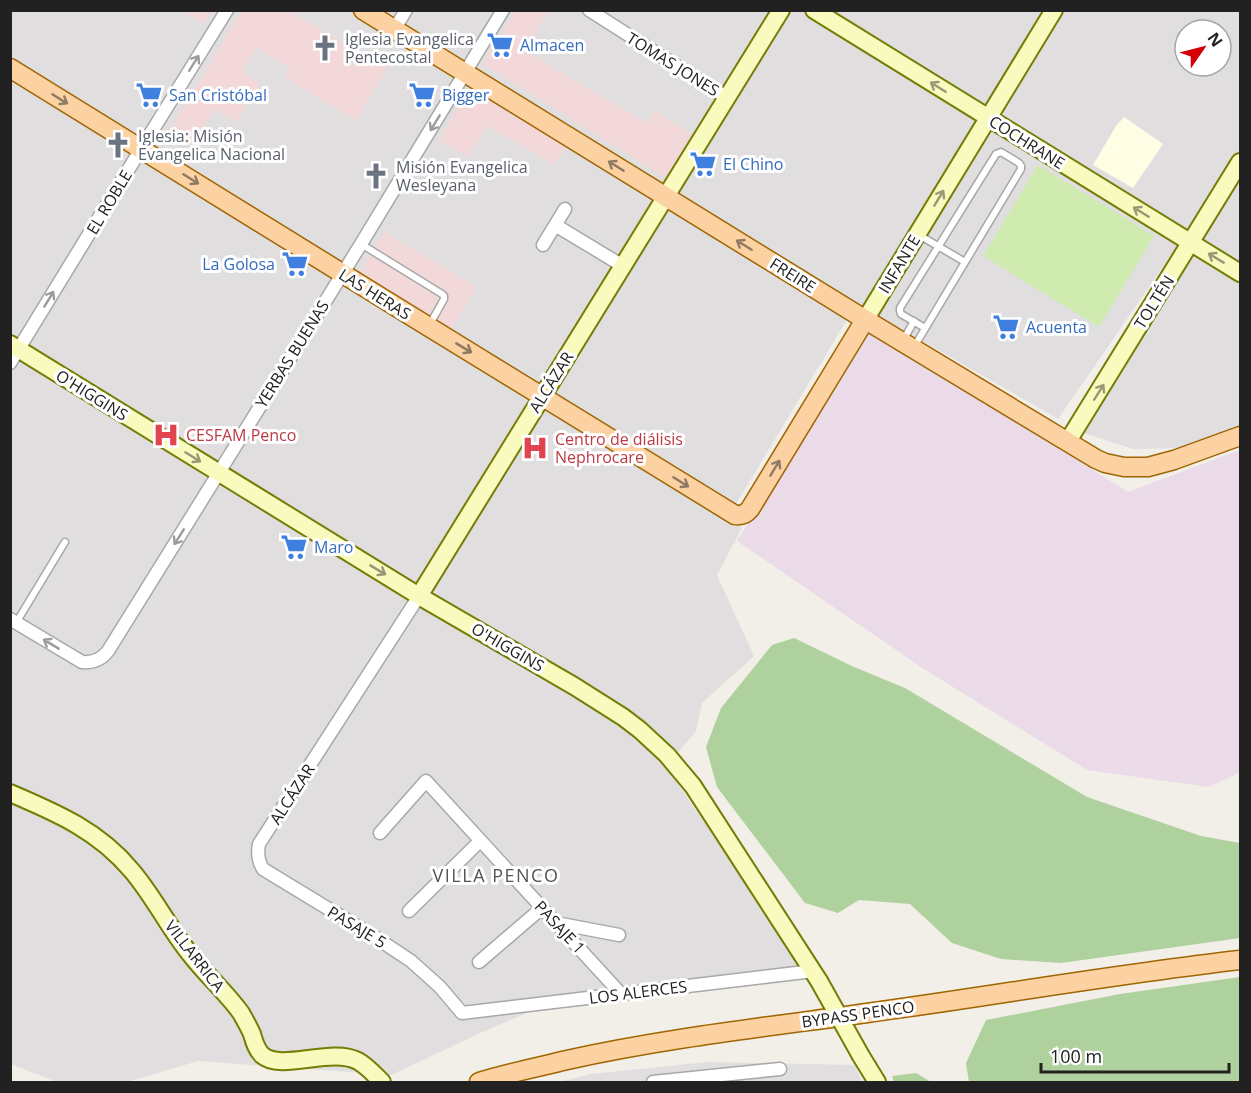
<svg xmlns="http://www.w3.org/2000/svg" width="1251" height="1093" viewBox="0 0 1251 1093" font-family="'Open Sans',sans-serif">
<style>
.residential{fill:#e0dedf;fill-rule:evenodd}
.commercial{fill:#f2d8d8}
.industrial{fill:#ebdae8}
.education{fill:#fffee4}
.grass{fill:#cfebaf}
.forest{fill:#aed19d}
.lines{fill:none;stroke-linecap:round;stroke-linejoin:round}
.lane-casing{stroke:#a8a8a8;stroke-width:9}
.street-casing{stroke:#a8a8a8;stroke-width:15}
.secondary-casing{stroke:#747d04;stroke-width:20}
.primary-casing{stroke:#9f6500;stroke-width:21}
.lane{stroke:#fff;stroke-width:6}
.street{stroke:#fff;stroke-width:12}
.secondary{stroke:#f9fabe;stroke-width:16}
.primary{stroke:#fcd2a3;stroke-width:18}
.secondary-bridge-casing{stroke:#747d04;stroke-width:20;stroke-linecap:butt}
.secondary-bridge{stroke:#f9fabe;stroke-width:16}
.oneway{stroke:#9b9b9b}
.oneway2{stroke:#989877}
.oneway3{stroke:#8e7a62}
.labels{text-anchor:middle;stroke-width:6;stroke-linejoin:round;paint-order:stroke}
.worship-label{font-size:16px;fill:#5b616d;stroke:#fff;text-anchor:start}
.shop-label{font-size:16px;fill:#366cbe;stroke:#fff;text-anchor:start}
.street-label{font-size:16px;fill:#212121;stroke:#fff}
.health-label{font-size:16px;fill:#be3a42;stroke:#fff;text-anchor:start}
.neighbourhood-label{font-size:18px;letter-spacing:1.5px;fill:#545454;stroke:#fff}
</style>
<rect width="100%" height="100%" fill="#f2eee8"/>
<path class="residential" d="M10,11H1240V148L1189,229L1058,419L857,303L727,519L742,528L717,575L754,656L702,703L696,731L666,767L803,966L543,1006L478,1034L391,1075L198,1061L127,1082H57L11,1064ZM1185,30H1221V66H1185Z
M1240,180V430L1179,448L1133,449L1084,433Z
M708,1062L855,1065L862,1082H559L591,1074Z"/>
<path class="commercial" d="M242,10L290,11L387,69L356,121L284,77L290,68L256,48L242,72L260,83L237,122L215,109L192,146L169,132Z
M182,11H212L204,24Z
M515,11H548L525,51L647,123L655,111L694,135L667,179L483,64Z
M469,88L566,145L555,165L487,126L468,157L439,140Z
M384,232L477,287L451,330L359,275Z"/>
<path class="industrial" d="M867,330L1128,492L1240,450V772L1209,787L1087,770L924,669L737,541Z"/>
<path class="education" d="M1124,117L1163,144L1133,188L1093,165L1116,126Z"/>
<path class="grass" d="M1038,165L1154,236L1099,327L983,256Z"/>
<path class="forest" d="M794,638L854,667L905,688L1087,797L1201,836L1240,843V938L1061,963L1001,959L952,943L910,904L859,900L838,913L805,903L717,787L706,747L721,708L772,645Z
M1240,977V1082H969L966,1063L986,1020L1120,994Z
M916,1073L931,1082H894L892,1076Z"/>
<g class="lines">
<g class="lane-casing">
<path id="lane" d="M919,235L965,262
M361,244L442,294L444,296V299L430,324
M904,339L914,321
M914,347L1021,169V166L1019,163L1001,152L996,154L900,308V311L901,314L925,328
M16,623L65,542"/>
</g>
<g class="street-casing">
<path id="street" d="M589,10L727,98
M394,30L406,10
M555,225L623,266
M543,245L565,209
M10,363L141,149L227,10
M419,596L259,844C257,854 258,861 263,869L378,939L411,961L440,987L462,1013L813,971
M10,619L82,662C93,663 101,660 108,651L361,244L503,10
M380,833L426,781L621,994
M409,911L480,841
M556,923L619,935
M479,962L542,908
M653,1082L780,1069"/>
</g>
<g class="secondary-casing">
<path id="secondary" d="M814,10L1240,273
M865,320L1054,10
M10,344L419,596L574,686L623,717L640,730L667,755L693,786L819,981
M1068,441L1240,162
M419,596L781,10
M10,793C57,813 99,831 132,871C154,897 169,928 190,954C206,975 226,992 241,1013C245,1020 249,1027 252,1034C254,1041 256,1049 262,1055C281,1072 331,1047 358,1061C367,1066 375,1075 382,1082
M861,1056L877,1082"/>
</g>
<g class="primary-casing">
<path id="primary" d="M363,10L856,314L1096,459L1105,463L1124,467H1148L1174,460L1240,436
M10,68L429,327L735,515C741,516 746,514 750,509L865,320
M479,1082C508,1073 538,1067 567,1060C666,1038 767,1027 867,1013C992,996 1116,974 1240,960"/>
</g>
<use href="#lane" class="lane"/>
<use href="#street" class="street"/>
<use href="#secondary" class="secondary"/>
<use href="#primary" class="primary"/>
<g class="secondary-bridge-casing">
<path id="secondary-bridge" d="M819,981L861,1056"/>
</g>
<use href="#secondary-bridge" class="secondary-bridge"/>
</g>
<defs><path id="oneway-shaft" d="M-6 0H5M1.5-3L5.5 0L1.5 3" fill="none" stroke-width="1.6" stroke-linecap="round" stroke-linejoin="round" transform="scale(1.5)"/></defs>
<g class="oneway">
<use href="#oneway-shaft" transform="translate(194 63) rotate(-58)"/>
<use href="#oneway-shaft" transform="translate(435 123) rotate(121)"/>
<use href="#oneway-shaft" transform="translate(49 299) rotate(-59)"/>
<use href="#oneway-shaft" transform="translate(179 537) rotate(122)"/>
<use href="#oneway-shaft" transform="translate(51 644) rotate(-149)"/>
</g>
<g class="oneway2">
<use href="#oneway-shaft" transform="translate(938 87) rotate(-148)"/>
<use href="#oneway-shaft" transform="translate(939 198) rotate(-59)"/>
<use href="#oneway-shaft" transform="translate(1141 212) rotate(-148)"/>
<use href="#oneway-shaft" transform="translate(1216 258) rotate(-149)"/>
<use href="#oneway-shaft" transform="translate(1099 392) rotate(-58)"/>
<use href="#oneway-shaft" transform="translate(193 457) rotate(32)"/>
<use href="#oneway-shaft" transform="translate(378 570) rotate(31)"/>
</g>
<g class="oneway3">
<use href="#oneway-shaft" transform="translate(60 99) rotate(32)"/>
<use href="#oneway-shaft" transform="translate(616 166) rotate(-148)"/>
<use href="#oneway-shaft" transform="translate(191 179) rotate(32)"/>
<use href="#oneway-shaft" transform="translate(744 245) rotate(-148)"/>
<use href="#oneway-shaft" transform="translate(464 348) rotate(31)"/>
<use href="#oneway-shaft" transform="translate(775 468) rotate(-59)"/>
<use href="#oneway-shaft" transform="translate(681 482) rotate(32)"/>
</g>
<defs>
<g id="supermarket-bare" transform="scale(2.07)"><path d="M-6-5.5h2.5l.6 2H6L4.5 2H-2.5L-4.4-4H-6ZM-1.5 3.2a1.3 1.3 0 1 0 .1 0ZM3 3.2a1.3 1.3 0 1 0 .1 0Z" fill="#3f7fe0" stroke="#fff" stroke-width="2.5" paint-order="stroke"/></g>
<g id="church-bare" transform="scale(2.07)"><path d="M-1.2-6h2.4v3.5h3.3v2.4h-3.3V6h-2.4V-.1h-3.3v-2.4h3.3Z" fill="#6b7280" stroke="#fff" stroke-width="2.5" paint-order="stroke"/></g>
<g id="hospital-bare" transform="scale(2.07)"><path d="M-5-5h3v3.5h4V-5h3V5h-3V1.5h-4V5h-3Z" fill="#e0444e" stroke="#fff" stroke-width="2.5" paint-order="stroke"/></g>
</defs>
<g fill-rule="evenodd">
<use href="#supermarket-bare" x="500" y="45"/>
<use href="#church-bare" x="325" y="48"/>
<use href="#supermarket-bare" x="149" y="95"/>
<use href="#supermarket-bare" x="422" y="95"/>
<use href="#church-bare" x="118" y="145"/>
<use href="#supermarket-bare" x="703" y="164"/>
<use href="#church-bare" x="376" y="176"/>
<use href="#supermarket-bare" x="295" y="264"/>
<use href="#supermarket-bare" x="1006" y="327"/>
<use href="#hospital-bare" x="166" y="435"/>
<use href="#hospital-bare" x="535" y="448"/>
<use href="#supermarket-bare" x="294" y="547"/>
</g>
<g class="labels">
<g class="worship-label">
<text x="345" y="45">Iglesia Evangelica<tspan x="345" dy="18">Pentecostal</tspan></text>
<text x="138" y="142">Iglesia: Misión<tspan x="138" dy="18">Evangelica Nacional</tspan></text>
<text x="396" y="173">Misión Evangelica<tspan x="396" dy="18">Wesleyana</tspan></text>
</g>
<g class="shop-label">
<text x="520" y="51">Almacen</text>
<text x="169" y="101">San Cristóbal</text>
<text x="442" y="101">Bigger</text>
<text x="723" y="170">El Chino</text>
<text x="275" y="270" text-anchor="end">La Golosa</text>
<text x="1026" y="333">Acuenta</text>
<text x="314" y="553">Maro</text>
</g>
<g class="street-label">
<text transform="translate(673 64) rotate(32)" y="6">TOMAS JONES</text>
<text transform="translate(1027 142) rotate(32)" y="6">COCHRANE</text>
<text transform="translate(109 202) rotate(-59)" y="6">EL ROBLE</text>
<text transform="translate(899 264) rotate(-59)" y="6">INFANTE</text>
<text transform="translate(793 275) rotate(32)" y="6">FREIRE</text>
<text transform="translate(375 294) rotate(32)" y="6">LAS HERAS</text>
<text transform="translate(1154 302) rotate(-58)" y="6">TOLTÉN</text>
<text transform="translate(292 354) rotate(-58)" y="6">YERBAS BUENAS</text>
<text transform="translate(551 382) rotate(-58)" y="6">ALCÁZAR</text>
<text transform="translate(92 395) rotate(32)" y="6">O'HIGGINS</text>
<text transform="translate(508 647) rotate(30)" y="6">O'HIGGINS</text>
<text transform="translate(292 794) rotate(-57)" y="6">ALCÁZAR</text>
<text transform="translate(357 927) rotate(31)" y="6">PASAJE 5</text>
<text transform="translate(560 927) rotate(47)" y="6">PASAJE 1</text>
<text transform="translate(195 956) rotate(52)" y="6">VILLARRICA</text>
<text transform="translate(638 992) rotate(-7)" y="6">LOS ALERCES</text>
<text transform="translate(858 1014) rotate(-8)" y="6">BYPASS PENCO</text>
</g>
<g class="health-label">
<text x="186" y="441">CESFAM Penco</text>
<text x="555" y="445">Centro de diálisis<tspan x="555" dy="18">Nephrocare</tspan></text>
</g>
<g class="neighbourhood-label">
<text x="496" y="882">VILLA PENCO</text>
</g>
</g>
<rect width="1251" height="1093" fill="none" stroke="#212121" stroke-width="24"/>
<g transform="translate(1203 48) rotate(55)"><circle r="28" fill="#ffffff" stroke="#a6a6a6" stroke-width="1.5"/>
<path d="M0-4.5L10 22L0 15L-10 22Z" fill="#d30008"/>
<text y="-9" font-size="16" font-weight="bold" text-anchor="middle" fill="#212121">N</text>
</g>
<path d="M1041 1063v9h188v-9" fill="none" stroke="#212121" stroke-width="3"/>
<text x="1050" y="1063" font-size="18" fill="#212121" stroke="#ffffff" stroke-width="4.5" paint-order="stroke">100 m</text>
</svg>
